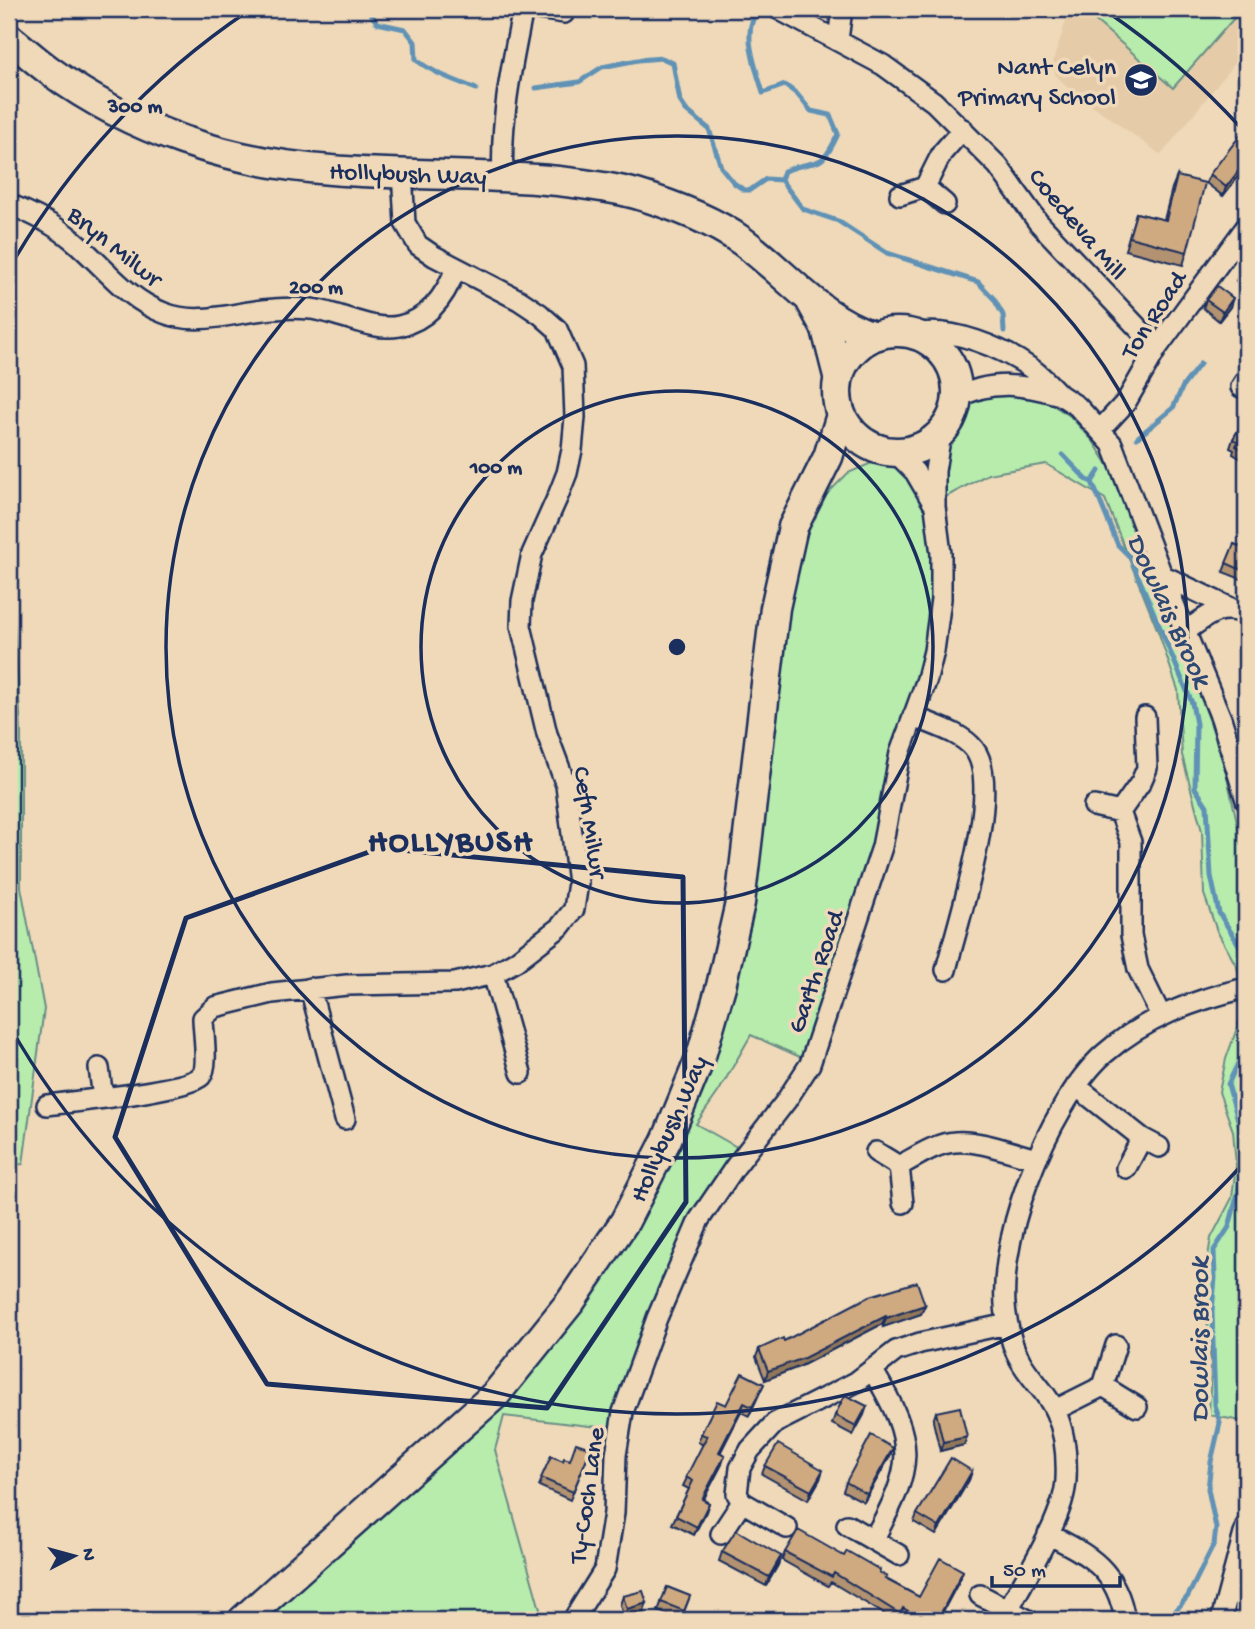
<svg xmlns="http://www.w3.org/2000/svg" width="1255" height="1629" viewBox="0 0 1255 1629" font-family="'Gochi Hand',sans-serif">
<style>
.built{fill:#e5cba8}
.green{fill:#b7ecad;stroke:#698e86;stroke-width:2}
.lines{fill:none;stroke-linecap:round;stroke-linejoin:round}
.stream{stroke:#6192b6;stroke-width:5}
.street-casing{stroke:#1b2f5e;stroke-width:24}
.secondary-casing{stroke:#1b2f5e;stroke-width:33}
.street{stroke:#efd9b8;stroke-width:19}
.secondary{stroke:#efd9b8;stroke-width:28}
.wall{fill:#b2926f;stroke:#1b2f5e;stroke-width:2}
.shaded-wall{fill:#91775a;stroke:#1b2f5e;stroke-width:2}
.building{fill:#cfaa81;stroke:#1b2f5e;stroke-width:2}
.marked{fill:none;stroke:#1b2f5e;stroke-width:5;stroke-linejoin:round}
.ring{fill:none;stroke:#1b2f5e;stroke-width:3.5}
.labels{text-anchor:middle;stroke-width:7;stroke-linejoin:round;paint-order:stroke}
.poi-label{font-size:26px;fill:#1b2f5e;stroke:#efd9b8;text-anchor:end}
.street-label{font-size:26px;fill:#1b2f5e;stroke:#efd9b8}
.water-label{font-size:28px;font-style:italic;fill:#2d4874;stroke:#efd9b8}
.district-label{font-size:33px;font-weight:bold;letter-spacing:2px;fill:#1b2f5e;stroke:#efd9b8}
.centre{fill:#1b2f5e;stroke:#efd9b8;stroke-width:3.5}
.ring-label{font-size:21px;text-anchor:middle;font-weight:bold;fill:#1b2f5e;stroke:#efd9b8;stroke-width:7;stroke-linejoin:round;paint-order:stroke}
</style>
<rect width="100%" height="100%" fill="#efd9b8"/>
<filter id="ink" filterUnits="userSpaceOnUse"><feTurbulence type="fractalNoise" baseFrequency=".0143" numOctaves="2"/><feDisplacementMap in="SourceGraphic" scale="14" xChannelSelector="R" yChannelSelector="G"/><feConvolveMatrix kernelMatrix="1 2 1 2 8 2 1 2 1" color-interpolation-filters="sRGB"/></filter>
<g filter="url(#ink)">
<path class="built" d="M1070,9H1246V49L1161,155L1066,86L1055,74L1053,61Z"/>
<path class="green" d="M1096,9H1242L1173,88L1090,16Z
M998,393L1029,397L1051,404L1070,416L1093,441L1117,479L1151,574L1199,688L1226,772L1246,863V1000L1237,967L1217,931L1204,894L1202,831L1182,755L1178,690L1159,634L1105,499L1046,464L988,474L942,499C942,490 941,480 942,471C944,452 963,416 973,399Z
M874,462L898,466L905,471L931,510L933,624L865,875L809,1061L751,1035L719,1091L696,1124L742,1150L711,1198L628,1424L598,1427L504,1416L495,1450L543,1620H267L490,1410L671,1153L772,713L794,571L812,521L825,496L848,473Z
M9,593H12L21,729V887L44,1009L23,1164L9,1165Z
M1246,1003V1422L1209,1415L1211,1364L1204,1280L1211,1238L1232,1198L1236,1165L1233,1131L1219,1092L1226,1059Z"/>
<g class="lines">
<path class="stream" d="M368,9L377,23L405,29L415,42L416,60C435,74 455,80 476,89
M761,9C738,27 757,70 763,93L785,85L797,94L811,111L830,115L838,134C820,173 819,157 784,171L781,180
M536,88L579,82L602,67L638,60L662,58L673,63L680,101L686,110L709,129L721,167L734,183L744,190H750L766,179L781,180L803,209L838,221L887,253L978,282L994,299L1003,315L1004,331
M1137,438L1173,408L1183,386L1200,364
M1063,455L1087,480L1092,482L1118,545L1130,557L1192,703L1196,724L1195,788L1207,806L1211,876L1219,913L1246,956
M1092,482L1099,471
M1158,1620L1173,1614L1188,1596L1214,1544L1216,1528L1208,1489L1211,1462L1220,1423L1215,1405L1212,1311L1215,1278L1214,1250L1229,1227L1238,1193L1243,1156L1242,1134L1228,1084L1246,1047"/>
<g class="street-casing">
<path id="street" d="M537,9L564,13
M778,9L883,65L934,102L998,166L1038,222L1157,348
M838,40L842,9
M503,176C500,119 512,64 523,9
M925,187L942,153L963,129
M900,195L925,187L945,204
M9,204C32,214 54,224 73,240C103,265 126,299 164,313C200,327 237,311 274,309C286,308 299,308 311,309C338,312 373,332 399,326C429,320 446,295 456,268
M915,334C951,326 1003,348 1032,369C1042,376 1051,386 1060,395C1025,384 989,379 956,399
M1241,387L1246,379
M1060,395L1077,406L1112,444L1162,575L1221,718L1246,800
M1101,429L1126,402L1157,348L1246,227
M895,452L915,472L933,503
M1162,575L1231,608
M1185,632C1207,616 1219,603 1246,614
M913,716C932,725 961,732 974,749C1004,787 957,924 946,970
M1094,806L1120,812L1131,842V935L1138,969L1161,1016
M1120,812L1141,782L1147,768L1145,717
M493,974L521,1073
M310,988L345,1119
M99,1068L103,1098
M1076,1086L1142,1138L1126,1168
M47,1105C71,1102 188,1090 201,1076C209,1067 203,1031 203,1018L215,1007L272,993L347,985L455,983L493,974L516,961L560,927L574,909L578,883L566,785L547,734L521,626L522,601L532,554L558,496L567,473L572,450L575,417L573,366L557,329L540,314L519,300L434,256L418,245L405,223L402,172
M1142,1138L1159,1147
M876,1152L899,1166L903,1203
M899,1166C916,1157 936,1143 955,1142C982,1140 1011,1153 1037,1159
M1103,1386L1137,1407
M1055,1410L1103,1386L1116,1345
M847,1525L899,1555
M787,1528L742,1502L737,1494L740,1468L750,1450L775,1423L856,1382L896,1351L920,1343L1007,1324
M721,1534L742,1502
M1048,1534C1091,1556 1117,1570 1125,1620
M873,1540C914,1466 917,1444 873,1371
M980,1595L1028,1620
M1008,1610C1026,1575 1064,1518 1066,1480C1067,1458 1065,1433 1056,1413C1048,1393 1030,1379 1020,1360C1014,1350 1010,1337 1008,1325C990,1251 1048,1104 1104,1054C1145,1018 1194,1000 1246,988
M573,1620L605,1569L614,1513L616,1455L623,1412L657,1318L699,1220L735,1167L786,1101L810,1064L882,847L900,753L927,679L934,651L941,599V554L935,507V471L941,433
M1221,1620L1246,1526"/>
</g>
<g class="secondary-casing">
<path id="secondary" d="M9,38C23,49 36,61 50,71C132,131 230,163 331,170C406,176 482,173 558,181C584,184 611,187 636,194C673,205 711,219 742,241C786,273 821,320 874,336
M811,302L826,329L838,376
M837 392a60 60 0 1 1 120 0a60 60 0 1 1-120 0Z
M243,1620L496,1394L571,1301L625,1221L667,1139L701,1056L721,986L740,903L775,608L793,527L828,457L841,415"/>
</g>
<use href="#street" class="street"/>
<use href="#secondary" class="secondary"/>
</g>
<path class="wall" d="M1246,166L1223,196L1206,183L1210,174Z
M1177,176L1187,252L1183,265L1125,250L1136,213L1164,220L1172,188Z
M1246,263V289L1236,281L1239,273Z
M1206,300L1230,307L1219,321L1203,308Z
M1246,417V455L1243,460L1233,454L1234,450L1230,448L1233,439Z
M1234,544L1246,549V581L1223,572Z
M925,1305L921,1314L883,1327L882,1324L801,1366L765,1380L756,1357L759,1349L784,1341Z
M760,1392L749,1416L741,1412L720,1453L722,1464L703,1500L709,1503L694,1535L672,1524L689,1489L683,1486L703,1445L698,1442L701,1434L726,1405Z
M867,1406L853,1435L832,1424L835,1415Z
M936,1412L964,1445L940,1451L933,1421Z
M591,1448L570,1500L539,1486L551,1456L563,1461L570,1460Z
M893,1448L890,1456L864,1502L843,1491L846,1482Z
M765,1466L820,1479L808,1500L762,1474Z
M972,1471L969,1480L936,1535L914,1522L917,1514Z
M722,1552L781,1556L778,1565L766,1586L719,1561Z
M785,1552L844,1556L879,1572L886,1579L919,1597L960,1579L943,1611L955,1620H906L900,1616L898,1620H894L831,1582L828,1586L782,1560Z
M667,1587L690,1596L681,1620L658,1611Z
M623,1596L644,1612L624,1618L620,1605Z"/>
<path class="shaded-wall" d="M1246,161V166L1223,196L1226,187Z
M1233,298L1230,307L1219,321L1223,312Z
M925,1305L921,1314L883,1327L886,1318Z
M886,1316L882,1324L801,1366L765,1380L768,1371Z
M764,1384L760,1392L749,1416L752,1407Z
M744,1403L741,1412L716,1461L719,1452Z
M867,1406L864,1415L853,1435L856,1426Z
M967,1437L964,1445L940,1451L943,1442Z
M893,1448L890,1456L864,1502L867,1494Z
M725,1455L722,1464L699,1508L702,1499Z
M823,1470L820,1479L808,1500L811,1491Z
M972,1471L969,1480L936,1535L939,1527Z
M709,1503L706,1512L694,1535L697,1527Z
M781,1556L778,1565L766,1586L769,1577Z
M963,1571L960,1579L939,1619L942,1611Z
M647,1603L644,1612L624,1618L627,1609Z"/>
<path class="building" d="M1246,128V161L1226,187L1210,174Z
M1177,176L1205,183L1187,252L1129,237L1136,213L1166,220Z
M1246,263V278L1239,273Z
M1217,286L1233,298L1223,312L1206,300Z
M1246,417V451L1236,446L1238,442L1233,439Z
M1234,544L1246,549V572L1226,563Z
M917,1282L925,1305L886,1318V1316L804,1358L768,1371L759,1349L783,1338L784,1341L870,1296Z
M742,1373L764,1384L752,1407L744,1403L719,1452L725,1455L702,1499L709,1503L697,1527L676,1516L693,1481L686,1477L707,1436L701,1434L717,1401L726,1405Z
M845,1395L867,1406L856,1426L835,1415Z
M960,1407L967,1437L943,1442L936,1412Z
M871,1435L893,1448L867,1494L846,1482Z
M576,1443L591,1448L573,1492L541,1478L551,1456L563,1461L564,1458L570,1460Z
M778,1444L823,1470L811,1491L765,1466Z
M951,1458L972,1471L939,1527L917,1514Z
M736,1530L781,1556L769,1577L722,1552Z
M798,1530L844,1556L847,1551L880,1570L879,1572L887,1577L885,1579L919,1597L940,1558L963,1571L942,1611L956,1618L955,1620H923L903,1608L900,1614L834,1573L832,1577L785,1552Z
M667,1587L690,1596L684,1611L661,1602Z
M643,1591L647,1603L627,1609L623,1596Z"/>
</g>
<path class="marked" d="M380,848L683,877L686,1202L547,1408L267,1384L115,1137L186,918Z"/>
<g class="ring">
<circle cx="677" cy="647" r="256"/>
<circle cx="677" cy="647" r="511"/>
<path d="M1242 1165A767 767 0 0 1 9 1025M9 269A767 767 0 0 1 248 11M1106 11A767 767 0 0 1 1242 129"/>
</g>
<defs>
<g id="school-disc" transform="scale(1.75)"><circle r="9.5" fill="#1b2f5e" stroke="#efd9b8"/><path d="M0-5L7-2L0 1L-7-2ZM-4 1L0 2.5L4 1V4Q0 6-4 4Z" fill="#fff"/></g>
</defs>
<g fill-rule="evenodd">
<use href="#school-disc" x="1141" y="80"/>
</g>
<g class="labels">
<g class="poi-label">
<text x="1116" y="74">Nant Celyn<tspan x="1116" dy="30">Primary School</tspan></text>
</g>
<g class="street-label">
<text transform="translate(408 172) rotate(2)" y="9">Hollybush Way</text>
<text transform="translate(1079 223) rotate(50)" y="9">Coedeva Mill</text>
<text transform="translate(116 245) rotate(39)" y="9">Bryn Milwr</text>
<text transform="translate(1152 314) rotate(-57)" y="9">Ton Road</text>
<text transform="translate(592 822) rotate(81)" y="9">Cefn Milwr</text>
<text transform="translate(814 971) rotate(-71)" y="9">Garth Road</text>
<text transform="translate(667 1128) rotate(-66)" y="9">Hollybush Way</text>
<text transform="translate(585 1495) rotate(-82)" y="9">Ty-Coch Lane</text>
</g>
<g class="water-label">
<text transform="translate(1171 609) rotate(65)" y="10">Dowlais Brook</text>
<text transform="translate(1197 1340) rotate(-90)" y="10">Dowlais Brook</text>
</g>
<g class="district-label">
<text x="451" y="850">HOLLYBUSH</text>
</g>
</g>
<circle cx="677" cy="647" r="10" class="centre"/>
<g class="ring-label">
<text x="135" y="112">300 m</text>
<text x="316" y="293">200 m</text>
<text x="496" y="473">100 m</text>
</g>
<rect width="1255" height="1629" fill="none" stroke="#efd9b8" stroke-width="35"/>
<rect x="18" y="18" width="1220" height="1594" fill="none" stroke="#1b2f5e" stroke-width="2.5" filter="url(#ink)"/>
<g transform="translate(74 1556) rotate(84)" stroke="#efd9b8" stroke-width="5" paint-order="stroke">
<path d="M0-5L12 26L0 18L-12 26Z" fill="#1b2f5e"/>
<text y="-10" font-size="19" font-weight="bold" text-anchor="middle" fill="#1b2f5e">N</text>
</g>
<path d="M992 1576v10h128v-10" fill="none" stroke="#1b2f5e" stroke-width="3.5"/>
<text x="1003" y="1576" font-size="21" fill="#1b2f5e" stroke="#efd9b8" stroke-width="5" paint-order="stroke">50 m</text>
</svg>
